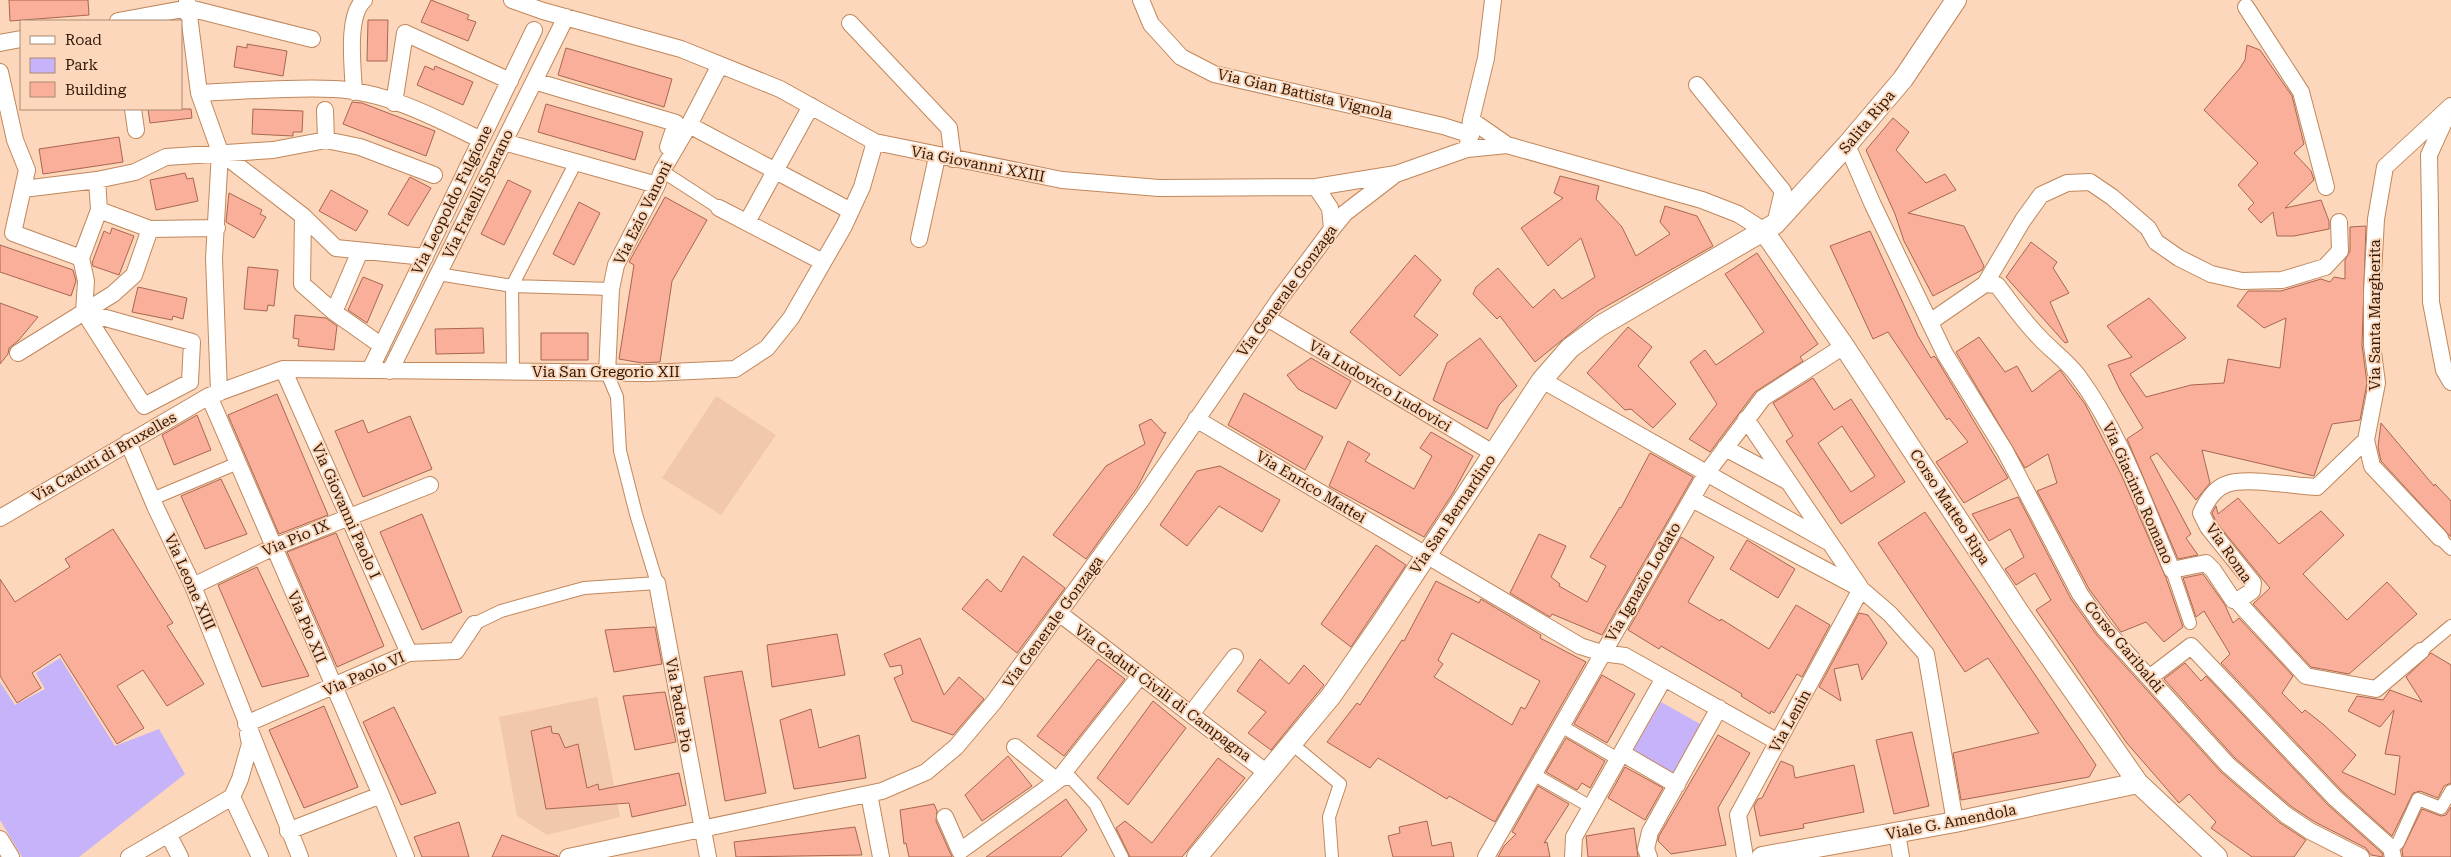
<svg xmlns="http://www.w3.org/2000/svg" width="2451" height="857" viewBox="0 0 2451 857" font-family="'Roboto Serif',serif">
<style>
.built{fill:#f1c8ab}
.green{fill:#c7b3fa}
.building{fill:#f9af99;stroke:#a96651;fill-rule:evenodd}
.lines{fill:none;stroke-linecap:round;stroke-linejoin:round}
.pedestrian-casing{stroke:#c1875b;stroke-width:14}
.minor-casing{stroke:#c1875b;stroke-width:18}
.tertiary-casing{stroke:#c1875b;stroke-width:22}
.pedestrian{stroke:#fff;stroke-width:12}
.minor{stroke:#fff;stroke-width:16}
.tertiary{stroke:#fff;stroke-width:20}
.labels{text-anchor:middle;stroke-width:4;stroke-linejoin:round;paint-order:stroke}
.street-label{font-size:15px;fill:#311a08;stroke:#fcd7bb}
</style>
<rect width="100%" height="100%" fill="#fcd7bb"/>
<path class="built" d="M716,396L776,435L721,515L662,478Z
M597,697L620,817L547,835L517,816L499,717Z"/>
<path class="green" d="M60,658L115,746L159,729L185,774L79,857H22L0,820V682L15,705L45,689L36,673Z
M1661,702L1702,725L1673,776L1632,752Z"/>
<path class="building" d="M9,0H88L89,15L10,21Z
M431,0L469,15L467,19L476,22L468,41L421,22Z
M368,20H388L387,61H367Z
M247,44L287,51L283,76L234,67L237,46L247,48Z
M2247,45L2260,50L2292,96L2304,144L2294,153L2311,171L2314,180L2285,208L2321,200L2329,221V229L2294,236H2277L2273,212L2261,223L2248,209L2254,203L2238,185L2258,163L2204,110L2240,68L2245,60Z
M566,48L672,79L664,107L558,75Z
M425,66L434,70L435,66L473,82L463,105L417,85Z
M352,102L362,103L435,131L426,156L343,124Z
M546,104L643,132L635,160L538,132Z
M148,109H191L192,118L150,123Z
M253,109L303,111L302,132H293V136L252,134Z
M1893,118L1909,132L1896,150L1926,183L1945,174L1956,190L1908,213L1964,226L1984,266L1982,270L1933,296L1904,241L1895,214L1866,150Z
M119,137L123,162L43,174L39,149Z
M185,173L187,179L193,178L198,201L156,210L150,180Z
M1560,176L1599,186L1596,199L1622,227L1636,256L1670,234L1660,222L1665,206L1697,216L1713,246L1598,311L1535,362L1500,316L1497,319L1473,294L1476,287L1498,268L1533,308L1554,289L1562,299L1595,277L1581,238L1548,266L1521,228L1563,198L1554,193Z
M410,177L431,188L408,226L388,214Z
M508,180L531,191L504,245L481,234Z
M331,190L368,211L356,231L319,211Z
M229,193L262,210L260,214L266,217L254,238L226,222Z
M665,197L707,220L672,281L660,362L642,363L619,359L634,265L629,262Z
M579,202L600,213L574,265L553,254Z
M2366,226L2362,345L2367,383L2360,420L2332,424L2314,476L2202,450L2210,483L2196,500L2157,453L2150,457L2191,534L2186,538L2198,555L2178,559L2127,439L2143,428L2120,390L2108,365L2132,357L2107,326L2149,298L2186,338L2130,374L2146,397L2191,385L2224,383L2228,359L2280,368L2286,318L2264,328L2237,306L2248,291H2281L2321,279L2330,282L2334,277L2345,279V260L2350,251V227Z
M112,228L134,236L119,275L93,266L92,263L104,231L110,234Z
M1870,231L1918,336L1931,358L1934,356L1936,358L2008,478L1964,503L1936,462L1968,442L1949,418L1947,420L1888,332L1873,339L1830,246Z
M2031,242L2057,262L2053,268L2069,293L2050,302L2068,342L2065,343L2006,277Z
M0,245L73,270L76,281L71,296L0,272Z
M1757,253L1818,344L1800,357L1803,361L1755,392L1710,452L1689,439L1717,404L1690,362L1705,350L1716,365L1764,332L1725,274Z
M1415,255L1441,280L1414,316L1438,335L1400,376L1350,332Z
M248,267L278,270L274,306L268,305L267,311L244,309Z
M363,277L383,285L367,323L348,310Z
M138,287L187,298L183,319L173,316L172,320L132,312Z
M0,303L38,317L18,341L9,348L8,354L0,364Z
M295,315L326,318L337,326L334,350L298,346L299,339L293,338Z
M1628,327L1652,347L1638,366L1676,404L1653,428L1631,409L1625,410L1587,373Z
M483,328L484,353L436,354L435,329Z
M541,333H588V360H541Z
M1979,337L2005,372L2017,366L2032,392L2060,370L2085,404L2121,474L2166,578L2183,627L2164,642L2146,622L2121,632L2089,589L2037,491L2057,483L2048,454L2025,468L1956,352Z
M1480,338L1517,386L1499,405L1487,429L1433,400L1447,363Z
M1311,358L1351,381L1336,409L1298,389L1287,375Z
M1813,378L1834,410L1851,399L1905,482L1841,524L1786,441L1793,436L1773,403ZM1842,426L1875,476L1851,492L1818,443Z
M1244,393L1323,437L1305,470L1228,425Z
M277,394L328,515L279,534L228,415Z
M197,415L211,450L174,465L162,435Z
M410,416L432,469L363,497L335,431L363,420L368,433Z
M1151,419L1164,433L1166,432L1137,488L1086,559L1053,535L1106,466L1145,444L1139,425Z
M2381,423L2434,486L2435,484L2451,501V537L2381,461L2378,447Z
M1431,432L1473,456L1453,493L1424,537L1329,486L1348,441L1370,454L1365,461L1414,489L1432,456L1420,448Z
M1650,453L1693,477L1602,635L1552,614L1550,617L1510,593L1539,534L1566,546L1551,577L1560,584L1559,586L1587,602L1606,566L1590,557L1620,507L1621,508Z
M1220,466L1280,500L1262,532L1219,506L1187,546L1160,525L1197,471Z
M221,479L247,534L205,549L181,496Z
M2018,497L2071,599L2096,634L2221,772L2280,823L2306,840L2294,857H2252L2211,828L2216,822L2189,794L2179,803L2126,742L2036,610L2051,600L2035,573L2016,585L2005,569L2024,557L2010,529L1989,541L1972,514Z
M2238,498L2279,544L2321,511L2344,535L2303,574L2347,620L2387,582L2417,614L2349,674L2311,667L2253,604L2270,588L2216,522L2212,513L2216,506L2218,514Z
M1925,512L2096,765L2089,777L1961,800L1953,753L2039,733L1988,658L1965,672L1878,543Z
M422,514L462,612L422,630L380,532Z
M113,529L173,623L167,626L204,684L167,706L143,670L117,686L144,728L117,744L60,654L32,673L41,688L17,703L0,676V579L15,602L70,567L65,559Z
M336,533L384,646L337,667L287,552Z
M1681,537L1714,557L1688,602L1720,621L1721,619L1769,649L1796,605L1830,625L1802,677L1797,674L1774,713L1771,711L1770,714L1741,696L1742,694L1661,646L1659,649L1628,630Z
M1747,540L1795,569L1778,598L1730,569Z
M1376,545L1406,565L1351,647L1321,624Z
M1023,556L1065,588L1017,653L962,609L987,579L1001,592Z
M257,567L309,676L262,687L218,585Z
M2203,574L2225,605L2233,623L2239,618L2293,676L2282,693L2302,713L2305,710L2324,725L2356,755L2342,772L2395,795L2400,756L2385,754L2394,710L2380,727L2348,711L2357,696L2383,700L2390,690L2422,702L2406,677L2431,653L2451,665V783L2444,786L2438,798L2420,791L2413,793L2392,836L2342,791L2221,663L2230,654L2204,611L2196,617L2183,578Z
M1436,581L1479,603L1481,599L1541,635L1540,638L1586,662L1495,822L1449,796L1447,799L1378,758L1370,768L1327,742L1357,703L1360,705L1402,640L1404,641ZM1452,633L1540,681L1525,709L1521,707L1512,725L1434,677L1443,664L1438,660Z
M1859,613L1868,615L1887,643L1862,680L1858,664L1834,669L1841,701L1819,687Z
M655,627L662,664L614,672L605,630Z
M837,634L845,675L772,687L767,645Z
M920,638L944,695L959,677L984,699L953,735L912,721L894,678L903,674L901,665L890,667L884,654Z
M1098,659L1125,679L1064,756L1037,736Z
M1260,659L1289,684L1304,665L1324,685L1271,750L1248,733L1266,712L1237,691Z
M2185,663L2201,681L2206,676L2328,805L2382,853L2383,857L2371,855L2366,848L2315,822L2292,807L2235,758L2164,679Z
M742,671L766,793L725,801L704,677Z
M1602,675L1635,694L1607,743L1574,724Z
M665,692L676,742L635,750L623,696Z
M1153,701L1186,728L1128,805L1097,778Z
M324,706L358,787L304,808L269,730Z
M394,707L436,793L401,805L363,722Z
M811,709L819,748L859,735L866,778L794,789L780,720Z
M551,726L552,733L559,734L565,748L578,744L587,788L598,784L599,790L679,773L686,805L632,817L629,803L546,809L531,731Z
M1912,732L1929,806L1894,814L1876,740Z
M1718,735L1750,753L1718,808L1726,845L1671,854L1658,841L1659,836Z
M1566,738L1605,761L1590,788L1582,783L1577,790L1546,772Z
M1008,756L1032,786L982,821L965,795Z
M1218,758L1245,778L1182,857H1130L1116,828L1125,821L1152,843Z
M1781,761L1793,766L1795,778L1854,765L1864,812L1803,824L1804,828L1760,836L1754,806L1758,799L1762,798Z
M1625,767L1663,788L1645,820L1608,798Z
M1538,786L1569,804L1544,843L1547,842L1550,857H1498L1504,846L1516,834L1512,832Z
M1066,799L1087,830L1061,857H986Z
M934,804L937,811L936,821L952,857H909L906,843L904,844L900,810Z
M2451,807V857H2403L2402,850L2422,809L2441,816L2446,815Z
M1427,821L1432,846L1451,842L1454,857H1393L1388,836L1400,833L1399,827Z
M459,822L469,857H422L414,837Z
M855,827L862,855L736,857L734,842Z
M1634,828L1638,857H1588L1586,836Z
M502,835L558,856V857H492Z"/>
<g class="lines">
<g class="pedestrian-casing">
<path id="pedestrian" d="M662,171L719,208
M438,274L512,286L611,289
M513,372L512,286L576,162
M152,499L238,463
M2440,538L2451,549
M2172,570L2190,623
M474,624L501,611L584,588L657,583L636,514L620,451L617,397L607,373
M2421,651L2451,626
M1561,726L1618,759
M1292,744L1340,784L1329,817L1332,857
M1533,774L1591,807
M1057,781L1071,778L1095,804L1122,857
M2391,848L2398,843L2418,799L2441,808L2451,791"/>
</g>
<g class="minor-casing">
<path id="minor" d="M187,0L199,93L220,152L214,258L219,393
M512,0L543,11L681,49L780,89L875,142L1062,180L1159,188L1316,187L1396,174L1467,149L1507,145L1702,200L1738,214L1763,230
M1141,0L1151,24L1181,57L1214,74L1443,126L1471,135
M2246,7L2301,92L2326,187
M118,21L189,8L312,39
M850,23L949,128L953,159
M0,43L21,39
M0,72L15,140L27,170L13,233L81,258L86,281L84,312L113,294L134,275L150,229L217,228
M534,81L676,123L668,147
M1697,85L1783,191L1775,224
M354,92C353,68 346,16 364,0
M199,93C244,91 289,87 334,89C385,91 436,118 481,140
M394,103L405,33L510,81
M133,109L136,130
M325,110L326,140
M2449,111L2429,155L2430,209L2431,302L2444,370L2451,382
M1471,120L1507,145
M689,125L851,211
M504,142L657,185
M1468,144L1471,120L1486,58L1493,0
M1847,145L1873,205L1945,354L2005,451L2080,594L2104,628L2228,765L2286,815L2310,831L2361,857
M220,152L303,216L336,248L425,257
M1316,187L1330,208L1332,229
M23,189L97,180L135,172L166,157L273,150L326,140L360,147L434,175
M719,208L823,262
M99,210L150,229
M303,216L302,284L334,312L382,346
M747,222L811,106
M919,239L937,157
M81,258L99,210L97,180
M1985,284L1997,285C2011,303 2024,322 2040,338C2052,351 2067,361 2078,376C2121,434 2144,504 2172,570L2206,563L2213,570L2233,600L2237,601L2252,591L2253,583L2208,527L2201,513C2206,502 2215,488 2227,484C2248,477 2293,486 2317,487L2366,440
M84,312L192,342L190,382L144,406Z
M334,312L360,251
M1267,318L1493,453
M1930,322L1985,284L2023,220L2041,195L2067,183L2090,182L2112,197L2148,228L2156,242L2179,258L2211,274L2242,281L2282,280L2325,267L2340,251L2339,222
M18,353L84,312
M283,369L409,653
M370,370L534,30
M390,371L566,17
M607,373L611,289L616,265L657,185L662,171L689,125L720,65
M1542,380L1830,543
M209,396L381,795L406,857
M1196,419L1580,646L1602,653L1625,656L1778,742
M1746,419L1860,587
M128,442L155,506L193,586L300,857
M1725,448L1787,481
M1692,499L1861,589L1890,614L1926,654L1955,822
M0,518L209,396L283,369L649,373L735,369L767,348L791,318L844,226L862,187L875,142
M2440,538L2372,466L2366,440L2377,383L2372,345V292L2376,219L2385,167L2451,106
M657,583L708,857
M193,586L274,547L430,485
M2237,601L2306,676L2376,689L2421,651
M1059,613L1267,773
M2149,678L2191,646L2335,798L2391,848L2393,857
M1191,714L1235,657
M246,724L409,653L456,651L474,624
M1015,747L1057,781
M1622,753L1677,785
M869,794L881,857
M232,797L260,857
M945,817L960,851L1057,781L1140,676
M288,831L381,795
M1897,833L1901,857
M168,834L180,857
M0,839L11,857
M129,857L232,797L240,779L250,744L248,734
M568,857L882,791L926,772L956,747L994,702L1142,499L1281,297L1332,229L1345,213L1392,177
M1486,857L1706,474L1763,398L1844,346
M1573,857L1574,837L1664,678
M1649,857L1646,849L1650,832L1719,708
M1745,857L1738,815L1861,589"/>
</g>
<g class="tertiary-casing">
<path id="tertiary" d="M1763,230L1844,346L2020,614L2138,783L2217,857
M1197,857L1331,696L1381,624L1542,380L1570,348L1600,326L1775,224L1847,145L1903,79L1956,0
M1762,857L1955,822L2138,783"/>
</g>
<use href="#pedestrian" class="pedestrian"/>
<use href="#minor" class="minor"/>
<use href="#tertiary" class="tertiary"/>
</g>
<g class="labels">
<g class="street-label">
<text transform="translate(1305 94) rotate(13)" y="5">Via Gian Battista Vignola</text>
<text transform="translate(1867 122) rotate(-50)" y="5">Salita Ripa</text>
<text transform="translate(978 164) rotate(11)" y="5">Via Giovanni XXIII</text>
<text transform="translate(478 194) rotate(-64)" y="5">Via Fratelli Sparano</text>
<text transform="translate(452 200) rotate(-64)" y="5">Via Leopoldo Fulgione</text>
<text transform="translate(643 213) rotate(-64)" y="5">Via Ezio Vanoni</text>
<text transform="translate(1287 291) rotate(-54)" y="5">Via Generale Gonzaga</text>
<text transform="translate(2375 315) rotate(-90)" y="5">Via Santa Margherita</text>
<text x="606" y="377">Via San Gregorio XII</text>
<text transform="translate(1380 386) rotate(31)" y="5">Via Ludovico Ludovici</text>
<text transform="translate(104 457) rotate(-30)" y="5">Via Caduti di Bruxelles</text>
<text transform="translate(1311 487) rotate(31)" y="5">Via Enrico Mattei</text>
<text transform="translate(2138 493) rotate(66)" y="5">Via Giacinto Romano</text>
<text transform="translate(1950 507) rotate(57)" y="5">Corso Matteo Ripa</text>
<text transform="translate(346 511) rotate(66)" y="5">Via Giovanni Paolo I</text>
<text transform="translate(1453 514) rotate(-56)" y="5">Via San Bernardino</text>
<text transform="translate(296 538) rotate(-23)" y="5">Via Pio IX</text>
<text transform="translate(2229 553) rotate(55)" y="5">Via Roma</text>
<text transform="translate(190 582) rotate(66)" y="5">Via Leone XIII</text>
<text transform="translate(1643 582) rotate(-60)" y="5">Via Ignazio Lodato</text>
<text transform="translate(1053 622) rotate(-54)" y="5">Via Generale Gonzaga</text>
<text transform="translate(307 627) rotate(67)" y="5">Via Pio XII</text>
<text transform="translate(2124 647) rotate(50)" y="5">Corso Garibaldi</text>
<text transform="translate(364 674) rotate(-24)" y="5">Via Paolo VI</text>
<text transform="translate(1163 693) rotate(37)" y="5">Via Caduti Civili di Campagna</text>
<text transform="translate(679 705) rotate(80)" y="5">Via Padre Pio</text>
<text transform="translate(1790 721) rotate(-61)" y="5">Via Lenin</text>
<text transform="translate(1951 822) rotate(-11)" y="5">Viale G. Amendola</text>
</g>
</g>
<rect x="20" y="20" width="162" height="90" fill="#fcd7bb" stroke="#ab8b73"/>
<rect x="30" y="36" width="25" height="8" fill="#ffffff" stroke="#ab8b73"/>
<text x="65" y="45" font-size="15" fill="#311a08">Road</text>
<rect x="30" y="58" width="25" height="15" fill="#c7b3fa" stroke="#ab8b73"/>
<text x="65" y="70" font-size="15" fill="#311a08">Park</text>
<rect x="30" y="82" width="25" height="15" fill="#f9af99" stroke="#ab8b73"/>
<text x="65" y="95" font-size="15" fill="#311a08">Building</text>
</svg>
